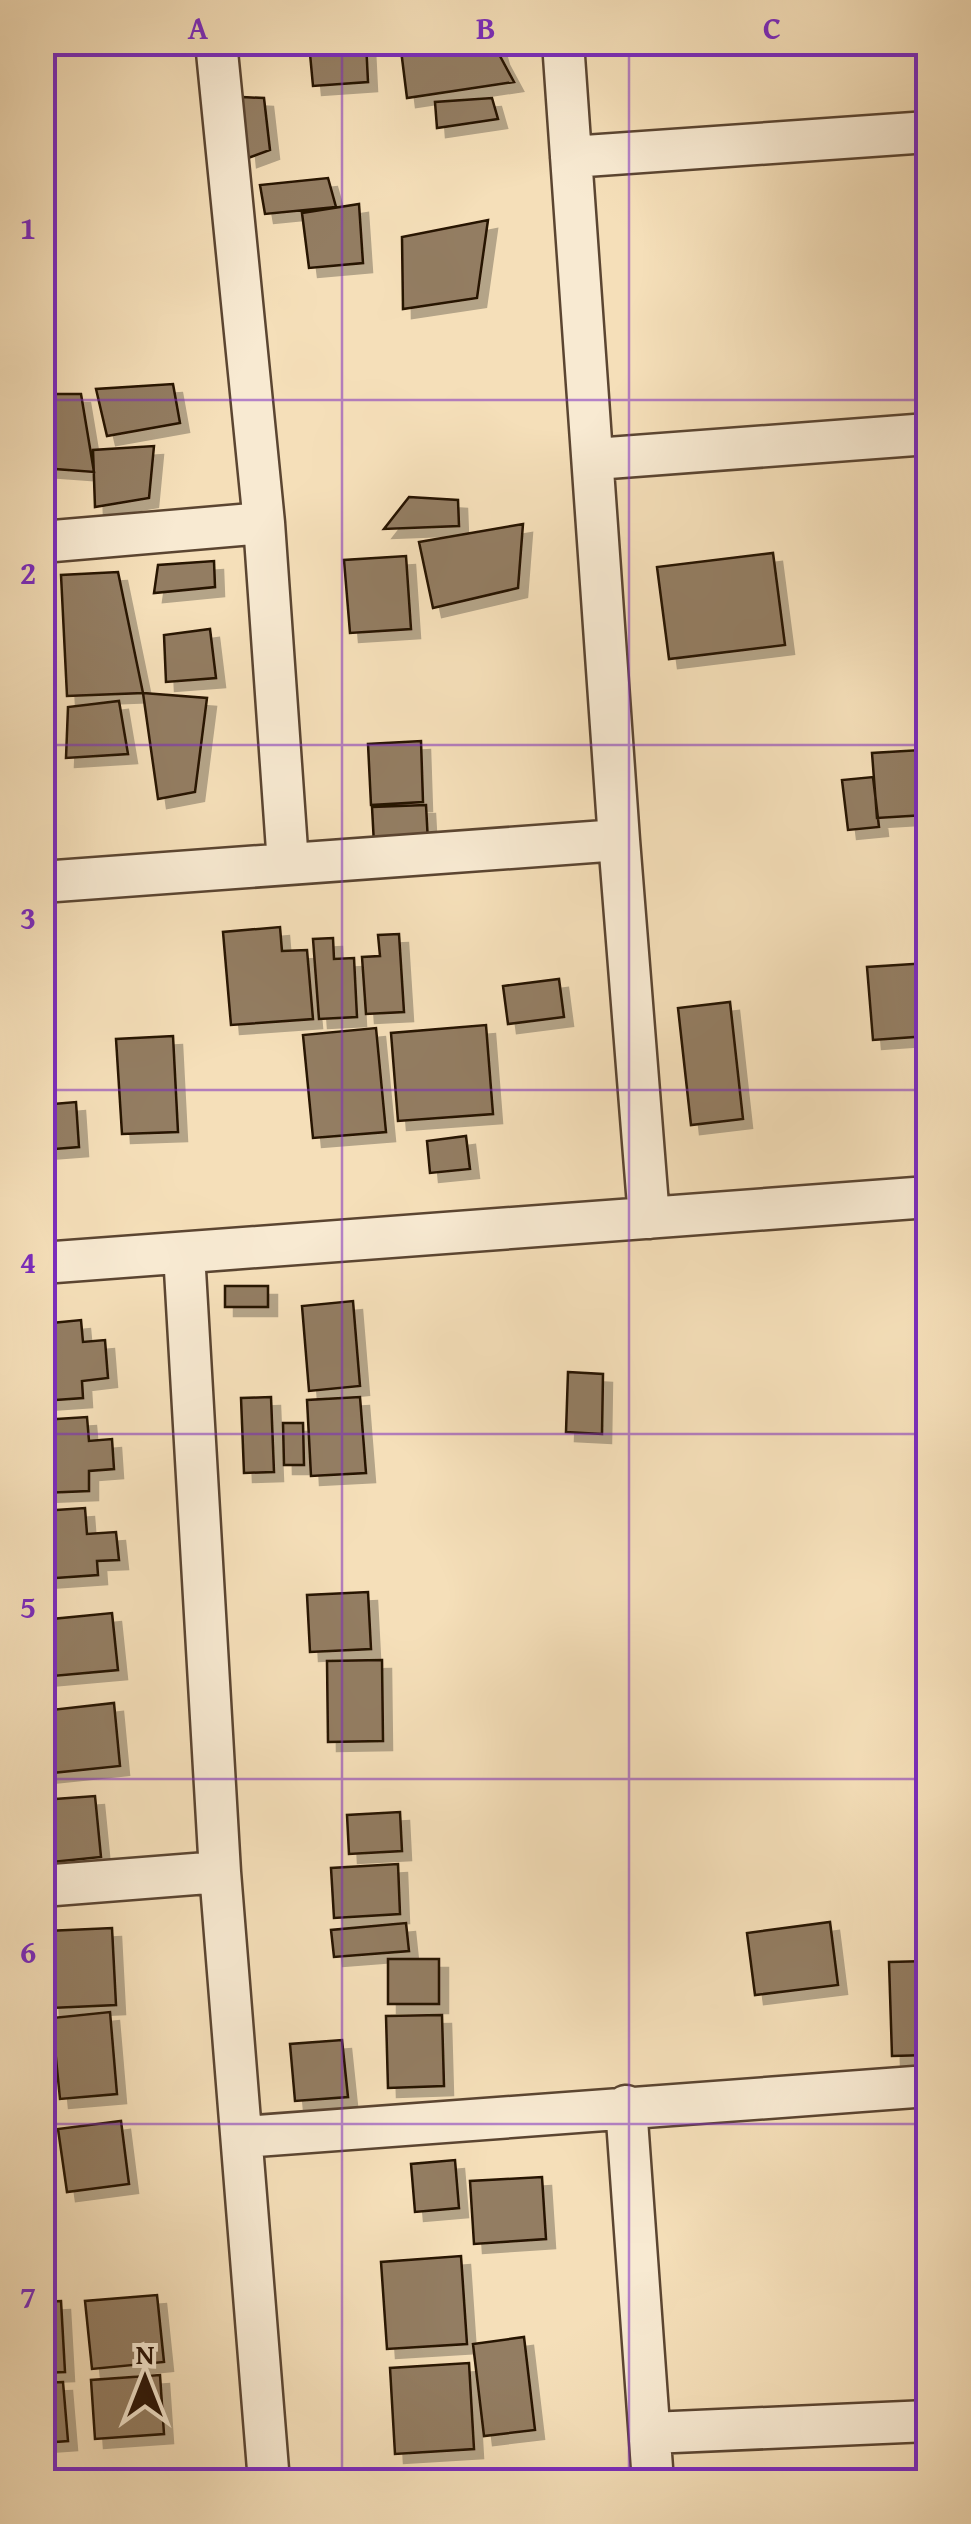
<svg xmlns="http://www.w3.org/2000/svg" width="971" height="2524" viewBox="0 0 971 2524" font-family="'Gentium Book Plus',serif">
<style>
.building{fill:#937d62;stroke:#281204;stroke-width:2.5;filter:url(#shadow)}
.lines{fill:none;stroke-linecap:round;stroke-linejoin:round}
.minor-casing{stroke:#5b4531;stroke-width:45}
.minor{stroke:#f8ead2;stroke-width:40}
.grid{fill:none;stroke:#7b2cbf;stroke-width:2.5;stroke-opacity:0.55}
.neatline{fill:none;stroke:#7b2cbf;stroke-width:4}
.grid-label{font-size:32px;text-anchor:middle;font-weight:bold;fill:#7b2cbf}
</style>
<defs>
<filter id="shadow"><feDropShadow dx="9" dy="9" stdDeviation="0" flood-color="#0004"/></filter>
</defs>
<rect width="100%" height="100%" fill="#f5dfb9"/>
<filter id="stains"><feTurbulence type="fractalNoise" baseFrequency=".002" numOctaves="4"/><feColorMatrix values="0 0 0 0 .2 0 0 0 0 .09 0 0 0 0 .02 0 0 0 .5 -.17"/></filter>
<radialGradient id="worn" r=".72"><stop offset=".6" stop-color="#630" stop-opacity="0"/><stop offset="1" stop-color="#630" stop-opacity=".3"/></radialGradient>
<path class="building" d="M366,42L368,82L313,86L309,43Z
M400,42H496L500,56L514,82L407,98Z
M242,97L264,98L270,150L248,158Z
M492,98L498,119L437,128L435,102Z
M328,178L336,207L265,214L260,185Z
M359,204L363,263L309,268L302,213Z
M488,220L477,298L403,309L402,237Z
M173,384L180,423L107,436L96,389Z
M42,394H81L94,472L42,468Z
M154,446L149,498L95,507L93,450Z
M409,497L458,500L459,526L384,529Z
M523,524L518,588L433,608L419,542Z
M773,553L785,645L669,659L657,567Z
M406,556L411,629L350,633L344,560Z
M214,561L215,587L154,593L158,565Z
M118,572L143,693L67,696L61,575Z
M210,629L216,678L166,682L164,635Z
M143,693L207,698L195,792L158,799Z
M119,701L128,754L66,758L68,707Z
M421,741L423,802L371,805L368,744Z
M921,750L925,815L877,818L872,753Z
M873,777L879,827L848,830L842,780Z
M426,805L428,842L374,844L372,807Z
M280,927L282,951L307,950L313,1019L231,1025L223,932Z
M399,934L404,1012L366,1014L362,957L380,956L378,935Z
M333,938L334,959L354,958L357,1017L319,1019L313,939Z
M928,963V1036L873,1040L867,967Z
M559,979L564,1017L508,1024L503,986Z
M730,1002L743,1119L691,1125L678,1008Z
M486,1025L493,1114L398,1121L391,1033Z
M376,1028L386,1132L313,1138L303,1035Z
M173,1036L178,1132L122,1134L116,1039Z
M76,1102L79,1147L42,1150V1105Z
M466,1136L470,1169L430,1173L427,1141Z
M225,1286H268V1307H225Z
M353,1301L360,1386L309,1391L302,1306Z
M81,1320L83,1342L105,1340L108,1378L82,1381L83,1398L42,1401V1324Z
M568,1372L603,1374L602,1434L566,1432Z
M271,1397L274,1472L244,1473L241,1398Z
M360,1397L366,1473L311,1476L307,1400Z
M87,1417L89,1441L112,1439L114,1469L89,1471V1491L42,1493V1420Z
M283,1423H303L304,1465H284Z
M85,1508L87,1534L116,1532L119,1560L97,1561L98,1575L42,1579V1511Z
M368,1592L371,1649L310,1652L307,1595Z
M112,1613L118,1670L42,1677V1620Z
M382,1660L383,1741L328,1742L327,1661Z
M114,1703L120,1766L42,1774V1711Z
M95,1796L101,1857L42,1863V1800Z
M400,1812L402,1851L349,1854L347,1815Z
M398,1864L400,1914L334,1918L331,1868Z
M830,1922L838,1985L755,1995L747,1933Z
M406,1923L409,1951L334,1957L331,1930Z
M112,1928L116,2005L51,2008L47,1931Z
M388,1959H439V2004H388Z
M928,1961V2055L892,2056L889,1962Z
M110,2012L117,2094L60,2099L52,2018Z
M442,2015L444,2086L388,2088L386,2016Z
M342,2040L348,2097L295,2101L290,2044Z
M121,2121L129,2184L67,2192L58,2129Z
M455,2160L459,2208L415,2212L411,2164Z
M542,2177L546,2239L474,2244L470,2181Z
M461,2256L467,2344L387,2349L381,2262Z
M157,2295L164,2362L92,2369L85,2301Z
M61,2301L65,2372L42,2373V2302Z
M524,2337L535,2430L484,2436L473,2344Z
M469,2363L474,2449L395,2454L390,2368Z
M160,2375L164,2434L95,2439L91,2380Z
M63,2382L68,2441L42,2443V2383Z
M535,2471L536,2482H490L489,2475Z"/>
<g class="lines">
<g class="minor-casing">
<path id="minor" d="M216,42L264,523L288,864
M563,42L619,840L649,1218
M571,157L928,132
M595,459L928,434
M42,542L264,523
M42,882L619,840
M184,1253L220,1872L269,2482
M42,1263L928,1197
M42,1886L220,1872
M626,2106L653,2482
M243,2137L928,2086
M651,2433L928,2421"/>
</g>
<use href="#minor" class="minor"/>
</g>
<path class="grid" d="M342,42V2482M629,42V2482M42,400H928M42,745H928M42,1090H928M42,1434H928M42,1779H928M42,2124H928"/>
<rect width="971" height="2524" fill="none" stroke="#f5dfb9" stroke-width="110"/>
<g transform="translate(145 2379)" stroke="#f8ead2" stroke-width="8" paint-order="stroke">
<path d="M0-8L18 38L0 25L-18 38Z" fill="#281204"/>
<text y="-15" font-size="28" font-weight="bold" text-anchor="middle" fill="#281204">N</text>
</g>
<rect x="55" y="55" width="861" height="2414" class="neatline"/>
<g class="grid-label">
<text x="198" y="39">A</text>
<text x="486" y="39">B</text>
<text x="772" y="39">C</text>
<text x="28" y="239">1</text>
<text x="28" y="584">2</text>
<text x="28" y="929">3</text>
<text x="28" y="1273">4</text>
<text x="28" y="1618">5</text>
<text x="28" y="1963">6</text>
<text x="28" y="2308">7</text>
</g>
<rect width="100%" height="100%" filter="url(#stains)"/>
<rect width="100%" height="100%" fill="url(#worn)"/>
</svg>
